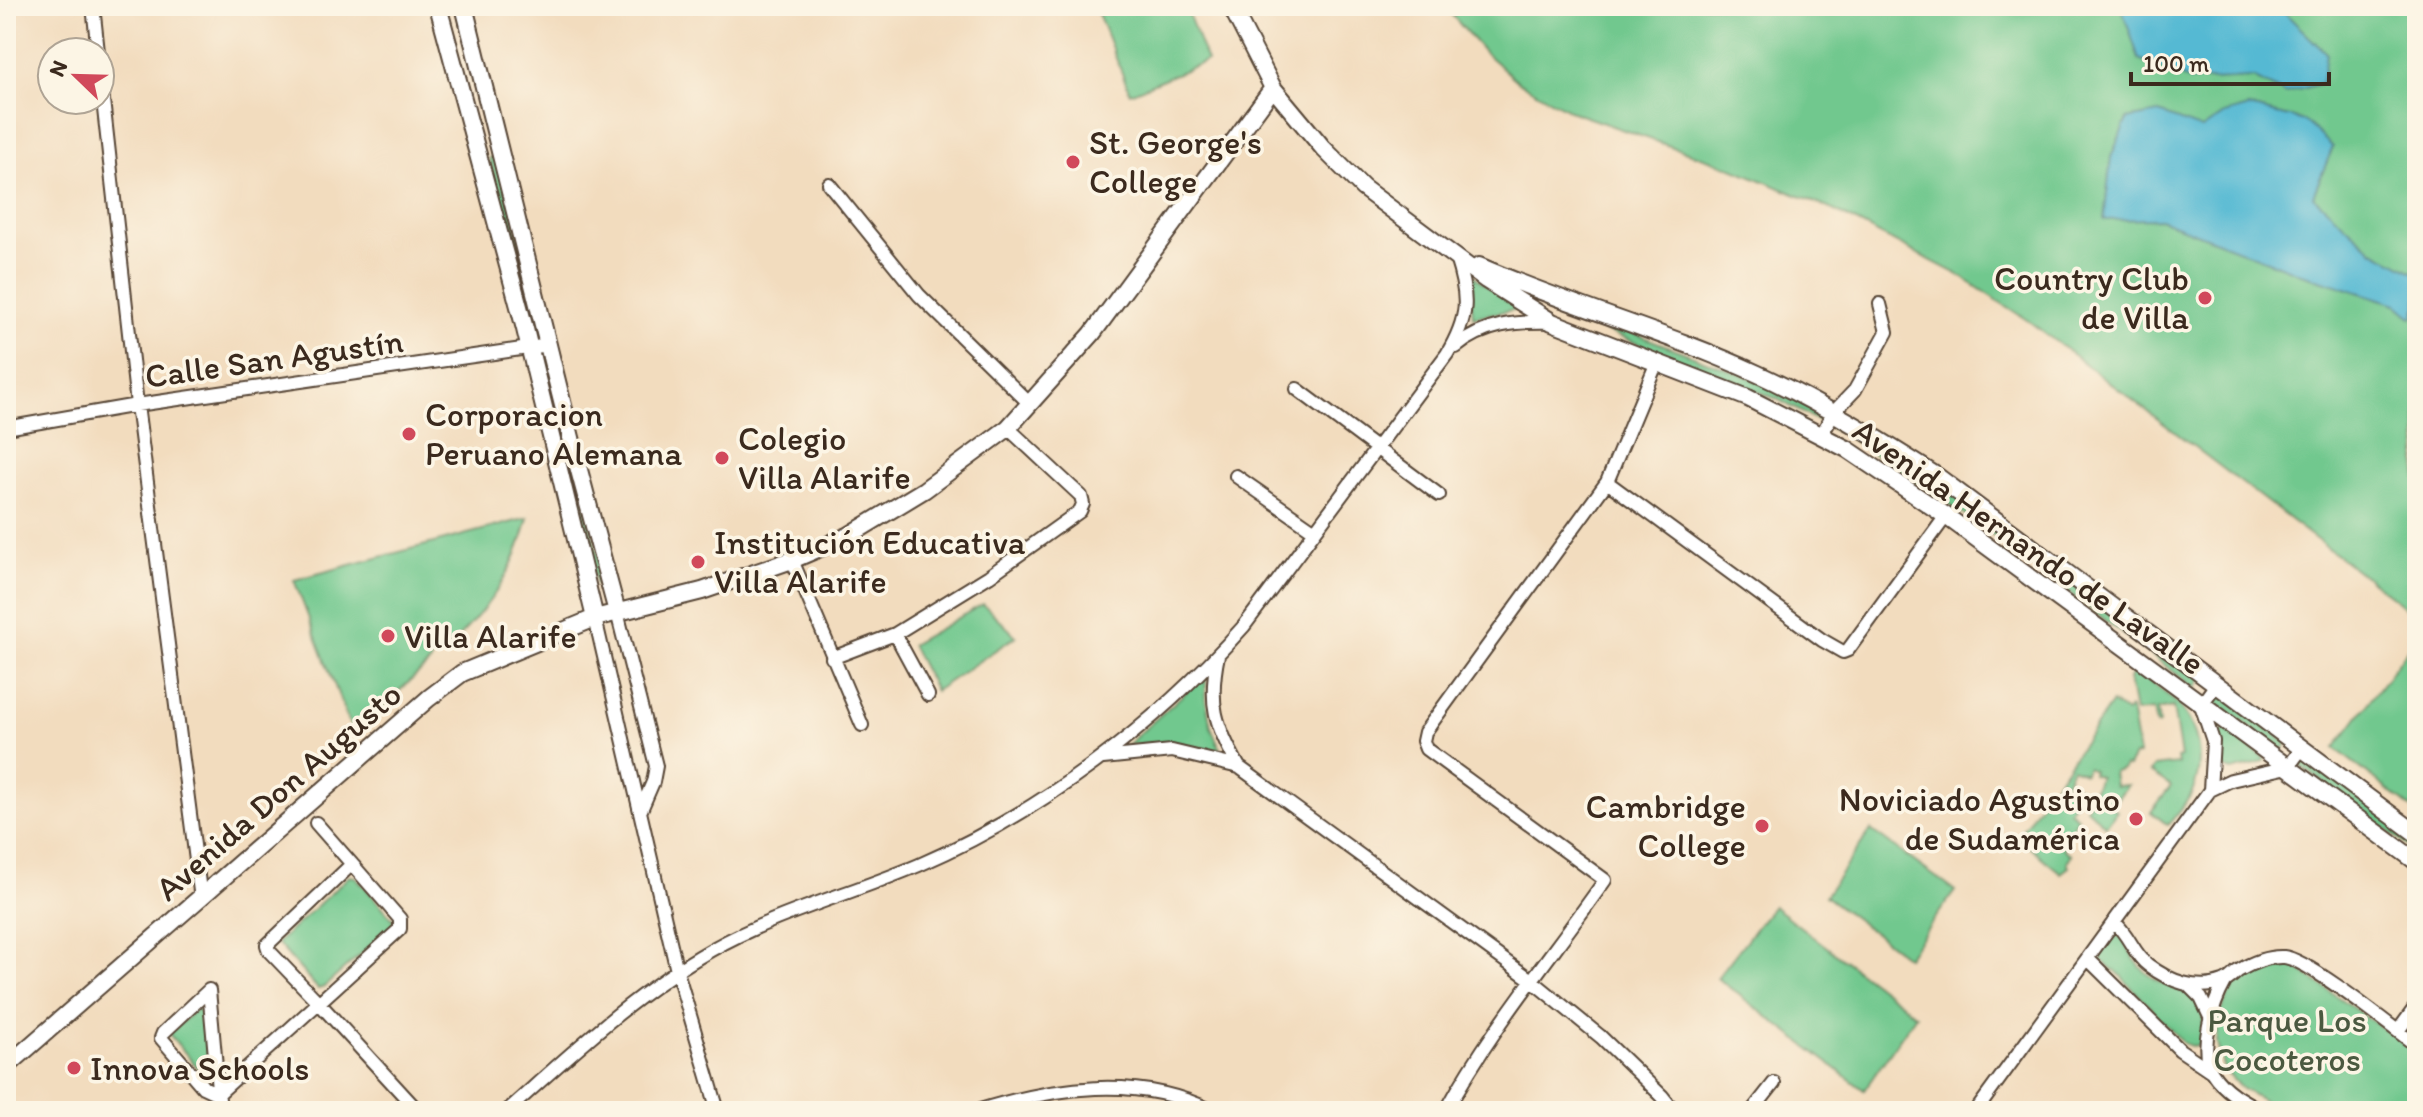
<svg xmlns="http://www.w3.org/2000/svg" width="2423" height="1117" viewBox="0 0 2423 1117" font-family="Itim,sans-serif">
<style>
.green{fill:#71c88e;stroke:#567956;stroke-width:2}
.water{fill:#55b9d3;stroke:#487278;stroke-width:2}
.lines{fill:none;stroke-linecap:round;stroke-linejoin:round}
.minor-casing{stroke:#564536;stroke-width:16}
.tertiary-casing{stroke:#564536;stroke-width:20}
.minor{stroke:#fff;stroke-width:12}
.tertiary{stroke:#fff;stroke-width:16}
.poi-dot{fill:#d1495b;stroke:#fcf5e5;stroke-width:3}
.labels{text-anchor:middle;stroke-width:7;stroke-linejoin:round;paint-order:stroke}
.poi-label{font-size:34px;fill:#3b2a1e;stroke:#fcf5e5;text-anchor:start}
.street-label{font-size:34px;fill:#3b2a1e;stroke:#fcf5e5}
.park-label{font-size:34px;fill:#4b5940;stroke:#fcf5e5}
</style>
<rect width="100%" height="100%" fill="#fcf5e5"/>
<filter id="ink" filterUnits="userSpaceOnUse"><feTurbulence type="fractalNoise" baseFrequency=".0125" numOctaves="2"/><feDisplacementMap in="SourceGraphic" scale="16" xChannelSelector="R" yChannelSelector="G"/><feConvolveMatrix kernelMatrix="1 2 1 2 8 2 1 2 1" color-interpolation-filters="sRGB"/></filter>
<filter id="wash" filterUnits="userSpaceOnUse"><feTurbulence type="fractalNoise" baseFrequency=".006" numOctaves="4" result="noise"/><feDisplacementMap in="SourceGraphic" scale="32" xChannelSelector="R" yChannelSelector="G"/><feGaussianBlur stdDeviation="1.8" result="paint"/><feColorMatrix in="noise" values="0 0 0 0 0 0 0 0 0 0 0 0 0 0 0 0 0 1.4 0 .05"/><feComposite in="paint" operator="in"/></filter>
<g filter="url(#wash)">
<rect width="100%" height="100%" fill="#f2dcbe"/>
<path class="green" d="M1095,6H1185L1207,61L1130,93Z
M1444,6H2417V616L2030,322L1957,274L1833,210L1730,167L1572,112L1520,83L1484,52Z
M498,156L538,316L529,319L489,158Z
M1469,272L1518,309L1473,317Z
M1529,293L1766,384L1925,473L2202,678L2195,688L1978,524L1847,436L1777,399L1555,311Z
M579,482L605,582L596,584L571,484Z
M528,518C514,575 485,613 443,652L438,651L431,657V662L353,733L294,580Z
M983,604L1016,636L935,691L911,645Z
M2417,637V813L2335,748Z
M2135,671C2150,682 2167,692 2179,706C2200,729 2205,767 2191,794C2185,805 2176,815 2168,825L2151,812L2171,786L2150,772L2154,767L2178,764L2177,758L2181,757L2173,707L2157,710L2159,724L2156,725L2153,710L2135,712L2129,679Z
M1206,674V700L1211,727L1220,748L1212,750L1169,741L1127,745Z
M2222,695L2288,743L2282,751L2216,703Z
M2112,703L2126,713L2129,708L2131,710L2139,755L2134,756L2128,767L2125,766L2122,770L2113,772L2115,786L2128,785L2111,806L2117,811L2106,826L2086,808L2099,777L2092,774L2093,770L2087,767L2084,773L2072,768L2064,784L2070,787L2072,784L2081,788L2069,811L2078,818L2065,839L2067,841L2063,848L2071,855L2067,863L2069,867L2061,873L2017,837Z
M2226,729L2265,759L2264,762L2233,771L2223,768L2220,733Z
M2306,756L2417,839V853L2300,765Z
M1871,830L1955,891L1907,957L1825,896Z
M349,876L356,877L393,919L394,925L324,987L318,989L277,943Z
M1773,906L1916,1015L1864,1090L1717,978Z
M2115,936L2122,938C2131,951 2134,963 2148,974C2180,999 2217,985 2198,1045L2191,1046L2183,1043L2121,976L2101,960L2102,948Z
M2270,966H2294L2417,1053V1111H2283L2242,1089L2224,1070L2217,1044L2219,1014L2234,985Z
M197,1008L202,1014L210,1072L205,1076L169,1034Z"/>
<path class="water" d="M2121,6H2285L2287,15L2326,53L2322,83L2285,94L2253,78L2191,81L2139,59Z
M2249,107L2305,121L2333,147L2313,196L2374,251L2417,274V306L2413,318L2396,304L2298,273L2160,219L2104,220L2111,157L2127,119L2159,113L2202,129L2224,114Z"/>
</g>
<g filter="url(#ink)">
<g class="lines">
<g class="minor-casing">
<path id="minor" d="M93,6L98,52
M100,73L137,405L201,899
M829,184L919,295L1030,404
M1456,347C1484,324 1517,321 1551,322
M1297,389L1439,495
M6,428L137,405L549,345
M1821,436L1833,413L1855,390L1887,332L1880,304
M1236,476L1315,531
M1607,482L1822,640L1843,652L1848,650L1946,516
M792,560L862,725
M617,612L656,766L653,782L640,812
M595,618L677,971L718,1111
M895,634L928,695
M1218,655C1208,703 1215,725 1239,767
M832,658L895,634L989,576L1080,511L1083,504L1081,496L1008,428
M1103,758L1172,751L1239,767L1530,979L1601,1037L1662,1096L1674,1111
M2210,790L2231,780L2288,767L2303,747
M352,864L267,945L269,951L320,1004L418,1111
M2114,922C2129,934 2133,954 2148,965C2169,981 2197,992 2223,982C2229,980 2233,975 2238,971C2251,963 2268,956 2284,957C2308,959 2393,1028 2417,1046
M2088,959L2180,1050L2211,1071
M2225,982C2213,1003 2198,1049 2212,1072C2224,1091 2243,1101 2262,1111
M2188,985L2201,998L2210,1017
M209,990L163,1033L161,1038L203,1087L218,1094
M209,990L220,1111
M2398,1031L2417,1005
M218,1094L400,929V919L316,823
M507,1111C572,1053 635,993 711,950C776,913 851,894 919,865C1042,812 1155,726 1244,626L1447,354C1469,317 1469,298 1456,258
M977,1111C1053,1087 1138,1074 1212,1111
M1446,1111C1491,1028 1551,957 1605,880L1426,749L1423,741L1425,732L1607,482L1657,362
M1752,1111L1774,1083
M1976,1111L2210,790L2213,741L2201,705L2217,683"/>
</g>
<g class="tertiary-casing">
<path id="tertiary" d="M438,6L525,329L595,618
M464,6L579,470L617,612
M1231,6L1273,88L1323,148L1363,188L1486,280L1552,322L1748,398L1847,449L1946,516L2417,862
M1479,266C1570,306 1667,332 1758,374C1821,403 1880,440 1938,477L2417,834
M6,1067L429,698L462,673L595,618L702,591L792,560L848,536L924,490L1008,428L1092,334L1273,88"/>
</g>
<use href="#minor" class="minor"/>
<use href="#tertiary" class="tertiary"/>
</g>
</g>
<g class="poi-dot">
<circle cx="1073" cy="162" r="8"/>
<circle cx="2205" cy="298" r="8"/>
<circle cx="409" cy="434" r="8"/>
<circle cx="722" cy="458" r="8"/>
<circle cx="698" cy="562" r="8"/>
<circle cx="388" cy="636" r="8"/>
<circle cx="2136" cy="819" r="8"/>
<circle cx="1762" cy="826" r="8"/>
<circle cx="74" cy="1068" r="8"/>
</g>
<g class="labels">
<g class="poi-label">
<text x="1089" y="154">St. George's<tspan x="1089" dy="39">College</tspan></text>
<text x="2189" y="290" text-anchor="end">Country Club<tspan x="2189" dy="39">de Villa</tspan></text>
<text x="425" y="426">Corporacion<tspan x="425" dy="39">Peruano Alemana</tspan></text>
<text x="738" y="450">Colegio<tspan x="738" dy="39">Villa Alarife</tspan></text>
<text x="714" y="554">Institución Educativa<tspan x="714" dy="39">Villa Alarife</tspan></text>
<text x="404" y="648">Villa Alarife</text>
<text x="2120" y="811" text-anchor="end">Noviciado Agustino<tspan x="2120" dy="39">de Sudamérica</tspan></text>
<text x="1746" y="818" text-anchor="end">Cambridge<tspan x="1746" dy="39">College</tspan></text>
<text x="90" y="1080">Innova Schools</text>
</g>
<g class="street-label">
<text transform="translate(274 358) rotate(-8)" y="12">Calle San Agustín</text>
<text transform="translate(2029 546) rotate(35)" y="12">Avenida Hernando de Lavalle</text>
<text transform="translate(278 791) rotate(-41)" y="12">Avenida Don Augusto</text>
</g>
<g class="park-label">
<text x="2287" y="1032">Parque Los<tspan x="2287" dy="39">Cocoteros</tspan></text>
</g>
</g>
<rect width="2423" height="1117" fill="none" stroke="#fcf5e5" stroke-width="32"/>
<g transform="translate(76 76) rotate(293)"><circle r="38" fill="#fcf5e5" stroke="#afa495" stroke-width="2"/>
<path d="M0-6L14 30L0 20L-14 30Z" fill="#d1495b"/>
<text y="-12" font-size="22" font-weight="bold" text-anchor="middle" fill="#3b2a1e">N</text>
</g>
<path d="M2131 72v12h198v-12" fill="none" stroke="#3b2a1e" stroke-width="4"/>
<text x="2143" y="72" font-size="24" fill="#3b2a1e" stroke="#fcf5e5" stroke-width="6" paint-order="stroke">100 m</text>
</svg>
